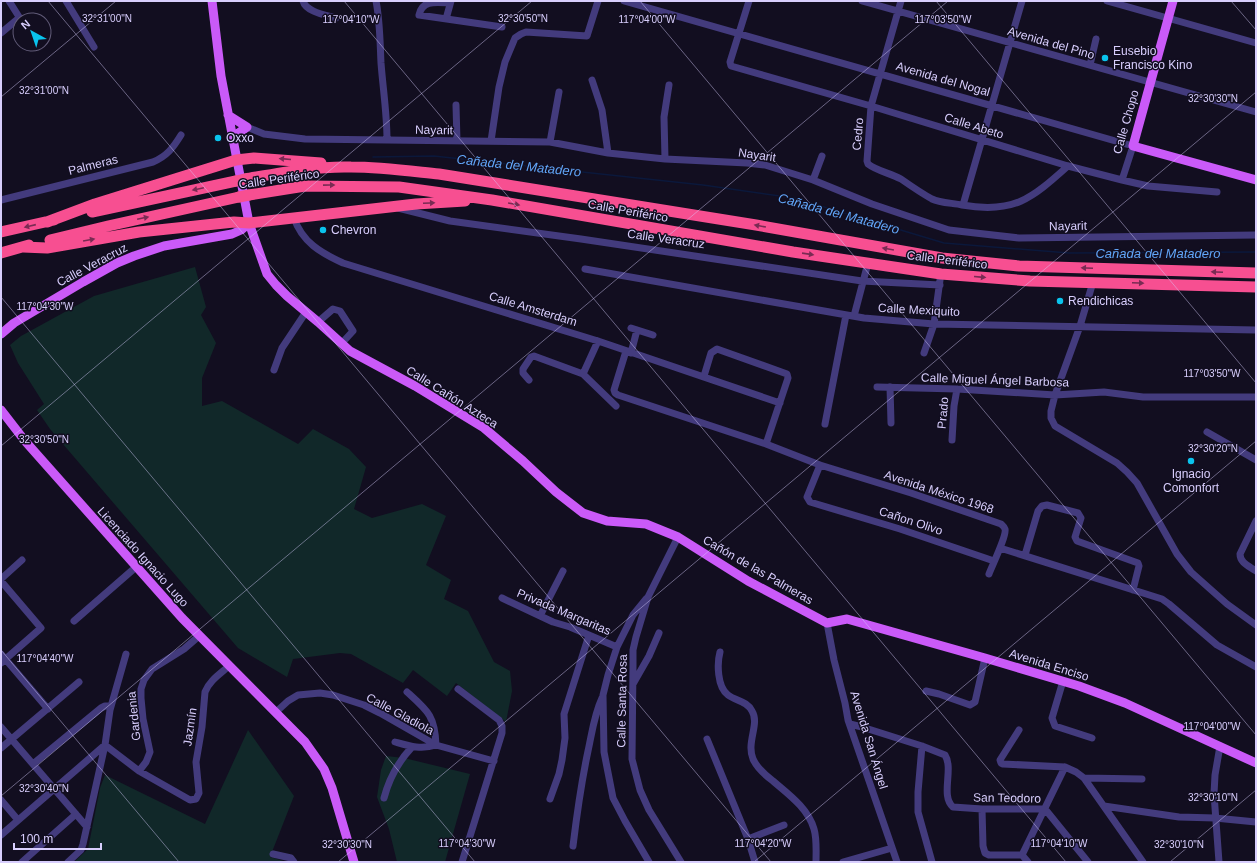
<svg xmlns="http://www.w3.org/2000/svg" width="1257" height="863" viewBox="0 0 1257 863" font-family="Helvetica,sans-serif">
<style>
.green{fill:#112829}
.lines{fill:none;stroke-linecap:round;stroke-linejoin:round}
.stream{stroke:#0b183b;stroke-width:1.5}
.minor{stroke:#433b7d;stroke-width:7}
.major{stroke:#ca5af8;stroke-width:9}
.highway{stroke:#f74f91;stroke-width:11}
.highway-bridge{stroke:#f74f91;stroke-width:11}
.oneway{fill:#792b53}
.ticks{fill:none;stroke:#d8cefd;stroke-width:1;stroke-opacity:0.45}
.poi-dot{fill:#0ac3ed;stroke:#120e20;stroke-width:1.5}
.labels{text-anchor:middle;stroke-width:3;stroke-linejoin:round;paint-order:stroke}
.street-label{font-size:12px;fill:#d8cefd;stroke:#120e20}
.poi-label{font-size:12px;fill:#d8cefd;stroke:#120e20;text-anchor:start}
.water-label{font-size:13px;font-style:italic;fill:#61a5f8;stroke:#120e20}
.ticks-label{font-size:10px;text-anchor:middle;fill:#d8cefd;stroke:#120e20;stroke-width:3;stroke-linejoin:round;paint-order:stroke}
</style>
<rect width="100%" height="100%" fill="#120e20"/>
<path class="green" d="M195,267L206,307L201,315L216,343L202,378V406L222,401L298,444L313,429L349,449L366,467L354,509L372,518L422,504L446,516L426,565L451,580L444,599L468,611L494,662L510,671L512,691L506,722L456,683L447,696L413,670L403,683L351,654L340,653L293,659L287,677L238,648L50,429L37,410L44,404L18,363L10,345L21,336L94,296Z
M248,730L294,796L270,857L287,862H74L88,849L100,788L105,775L205,824Z
M386,756L404,758L470,774L445,862H397L389,829L377,797L381,770Z"/>
<g class="lines">
<path class="stream" d="M373,157L434,156L703,185L794,198L944,243L1069,253L1256,252"/>
<path class="minor" d="M9,1L21,20
M66,1L94,47
M303,1C306,12 326,15 336,18
M376,1C380,21 380,42 381,63C383,89 387,114 387,140
M624,1L1133,146L1122,180
M749,1L730,62L731,66L871,106L1068,166L1122,180L1148,186L1217,192
M862,1L1256,112
M901,1L871,106L867,161L868,164C877,171 890,173 901,179C911,186 921,193 932,199C940,203 953,203 962,205C1014,214 1031,199 1068,166
M1107,1L1256,43
M450,3C435,2 422,0 419,15L502,27
M446,19L451,1
M1,33L19,18
M1090,65L1096,39
M592,80L602,110L608,153
M456,105L457,141
M247,127L264,134L305,139L550,142L608,153L665,159L747,163L765,165L813,180L872,204L949,230L1019,238L1256,235
M491,141L499,87L505,62L515,38L521,34L526,32L587,36L598,1
M550,142L559,92
M665,159L664,117L669,85
M813,180L822,156
M1,200L153,162C167,156 173,148 181,135
M963,205L1022,1
M398,208L450,221L581,239L862,281L940,285
M294,218C302,242 321,253 343,263L598,341L780,403
M585,269L864,318L934,324L1256,330
M1093,282L1080,326L1055,395L1051,411V418L1055,426L1117,463L1127,472L1137,483L1177,554L1191,572L1227,604L1256,625
M854,316L868,263
M318,322L333,309L340,311L353,331L342,343
M631,328L653,335
M626,351L614,390L615,393L618,395L766,444L820,465L911,493L1001,524C1003,526 1004,526 1005,529C1007,535 992,566 989,574
M631,353L637,330
M924,353L934,324L940,280
M274,370L282,348L306,312
M583,374L598,341
M704,376L711,353L717,349L787,374L788,378L766,444
M529,380L523,373V369L531,357L534,356L583,374L616,406
M877,387L957,389L1055,395L1104,392L1143,397H1256
M890,387L891,423
M825,424L846,315
M1207,432L1256,460
M952,440L954,406L957,389
M820,465L807,497L810,502L900,529L994,561
M1256,521L1240,554C1240,563 1249,566 1256,571
M678,537L648,597L636,637L633,650V666L632,759L640,790L649,810L681,862
M1000,548L1162,599L1169,604L1217,645L1256,667
M1025,555L1038,511L1042,506L1047,505L1078,513L1081,518L1075,537L1077,541L1138,563L1139,566L1133,590
M1,579L22,560
M1,581L41,628L1,663
M502,598L553,622L570,627L617,647
M646,599L633,615L617,647L608,675L603,695L604,752L613,798L625,821L649,862
M540,616L563,571
M74,621L136,567
M827,623L834,660L845,703L848,720L897,862
M720,652C717,663 717,687 728,695C736,701 747,701 752,711C760,724 746,742 753,759C757,768 765,775 773,781C788,794 808,808 814,829C817,839 816,851 816,862
M1,654L48,709
M1063,681L1052,718L1055,726L1092,738
M633,684L649,656L659,633
M458,689L499,720L502,726V733L462,862
M926,691L939,694L970,705L975,702L985,658
M276,712L288,701L298,695L320,693L333,695L364,705L380,713L436,745L494,761
M850,724L862,727L922,746L945,755C954,769 940,796 953,807L982,809H1045L1088,862
M1,727L87,827
M1019,730L1000,760L1001,763L1003,764L1065,767L1076,772L1084,778L1143,862
M707,739L748,839L755,862
M395,742C409,746 421,750 436,745C435,716 428,711 407,692
M922,746L918,792V812L932,862
M1,748L79,682
M33,764L101,708L105,706H111
M139,771L146,762L150,752L143,719L141,698V689L144,680L152,669L184,649L199,636
M1084,778L1142,779
M384,798C389,779 398,762 412,747
M550,799L559,774L562,760L565,738L564,714L589,635
M1,800L18,820
M1104,806L1179,817L1215,818L1256,822
M982,809L983,846L985,853L989,855H1022L1028,862
M1,835L105,745L139,771L190,800L196,799L199,793L196,762L202,727L205,692C209,681 220,674 229,666
M748,839L784,825
M573,846C577,813 581,784 588,751C592,733 594,715 602,698
M273,854L291,858L294,862
M1022,855L1065,767
M22,862L76,814
M68,862L81,850L83,844L105,745L110,710L126,654
M843,862L892,848
M1219,862L1214,794L1215,775L1220,746"/>
<path class="major" d="M212,1L221,76L249,223L267,274L276,285L287,296L318,322L350,351L415,386L484,428L523,461L556,492L583,513L607,521L646,524L678,537L748,581L827,623L847,619L985,658L1079,686L1125,703L1256,763
M1173,1L1133,146L1256,180
M228,115L247,127L233,137
M1,334L14,323L83,282L117,263L134,256L164,246L232,234L241,230L249,223
M1,410L25,441L182,618L305,742L324,769L332,788L354,862"/>
<path class="highway" d="M245,179C280,173 315,166 351,167C381,167 410,171 439,174L756,225L942,258L1019,266L1256,273
M249,195L305,186L399,187L492,200L793,252L941,274L1030,281L1256,287
M92,212L236,181
M47,222L95,204L236,160L254,158L321,163
M1,232L54,220
M50,240L108,226L239,197
M23,247L47,248L139,232L234,222L249,223L416,204L465,201
M1,253L29,245"/>
<path class="highway-bridge" d="M236,181L245,179
M239,197L249,195"/>
</g>
<defs><path id="oneway-solid" d="M-6-.8H1V-3.2L6.5 0L1 3.2V.8H-6Z"/></defs>
<g class="oneway">
<use href="#oneway-solid" transform="translate(285 159) rotate(-175)"/>
<use href="#oneway-solid" transform="translate(329 185) rotate(-1)"/>
<use href="#oneway-solid" transform="translate(198 189) rotate(168)"/>
<use href="#oneway-solid" transform="translate(429 203) rotate(-3)"/>
<use href="#oneway-solid" transform="translate(514 204) rotate(10)"/>
<use href="#oneway-solid" transform="translate(143 218) rotate(-12)"/>
<use href="#oneway-solid" transform="translate(30 226) rotate(167)"/>
<use href="#oneway-solid" transform="translate(760 226) rotate(-170)"/>
<use href="#oneway-solid" transform="translate(89 240) rotate(-10)"/>
<use href="#oneway-solid" transform="translate(888 249) rotate(-170)"/>
<use href="#oneway-solid" transform="translate(808 254) rotate(8)"/>
<use href="#oneway-solid" transform="translate(1087 268) rotate(-178)"/>
<use href="#oneway-solid" transform="translate(1217 272) rotate(-178)"/>
<use href="#oneway-solid" transform="translate(980 277) rotate(5)"/>
<use href="#oneway-solid" transform="translate(1138 283) rotate(2)"/>
</g>
<path class="ticks" d="M48,1L771,862M344,1L1066,862M640,1L1256,735M936,1L1256,383M1231,1L1256,30M1,97L116,1M1,297L475,862M1,446L532,1M1,650L179,862M1,796L948,1M338,862L1256,92M754,862L1256,441M1170,862L1256,790"/>
<g class="poi-dot">
<circle cx="1105" cy="58" r="4"/>
<circle cx="218" cy="138" r="4"/>
<circle cx="323" cy="230" r="4"/>
<circle cx="1060" cy="301" r="4"/>
<circle cx="1191" cy="461" r="4"/>
</g>
<g class="labels">
<g class="street-label">
<text transform="translate(1051 43) rotate(16)" y="4">Avenida del Pino</text>
<text transform="translate(943 79) rotate(16)" y="4">Avenida del Nogal</text>
<text transform="translate(1126 122) rotate(-74)" y="4">Calle Chopo</text>
<text transform="translate(974 126) rotate(17)" y="4">Calle Abeto</text>
<text transform="translate(434 130) rotate(1)" y="4">Nayarit</text>
<text transform="translate(858 134) rotate(-85)" y="4">Cedro</text>
<text transform="translate(757 155) rotate(8)" y="4">Nayarit</text>
<text transform="translate(93 165) rotate(-14)" y="4">Palmeras</text>
<text transform="translate(279 179) rotate(-8)" y="4">Calle Periférico</text>
<text transform="translate(628 211) rotate(10)" y="4">Calle Periférico</text>
<text transform="translate(1068 226) rotate(-1)" y="4">Nayarit</text>
<text transform="translate(666 239) rotate(8)" y="4">Calle Veracruz</text>
<text transform="translate(947 260) rotate(7)" y="4">Calle Periférico</text>
<text transform="translate(92 265) rotate(-28)" y="4">Calle Veracruz</text>
<text transform="translate(533 309) rotate(17)" y="4">Calle Amsterdam</text>
<text transform="translate(919 310) rotate(3)" y="4">Calle Mexiquito</text>
<text transform="translate(995 380) rotate(2)" y="4">Calle Miguel Ángel Barbosa</text>
<text transform="translate(452 397) rotate(32)" y="4">Calle Cañón Azteca</text>
<text transform="translate(943 413) rotate(-85)" y="4">Prado</text>
<text transform="translate(939 492) rotate(18)" y="4">Avenida México 1968</text>
<text transform="translate(911 521) rotate(18)" y="4">Cañon Olivo</text>
<text transform="translate(143 557) rotate(48)" y="4">Licenciado Ignacio Lugo</text>
<text transform="translate(758 570) rotate(30)" y="4">Cañón de las Palmeras</text>
<text transform="translate(564 612) rotate(23)" y="4">Privada Margaritas</text>
<text transform="translate(1049 665) rotate(17)" y="4">Avenida Enciso</text>
<text transform="translate(622 701) rotate(-89)" y="4">Calle Santa Rosa</text>
<text transform="translate(400 714) rotate(28)" y="4">Calle Gladiola</text>
<text transform="translate(134 716) rotate(-96)" y="4">Gardenia</text>
<text transform="translate(190 727) rotate(-82)" y="4">Jazmín</text>
<text transform="translate(869 740) rotate(73)" y="4">Avenida San Ángel</text>
<text transform="translate(1007 798) rotate(1)" y="4">San Teodoro</text>
</g>
<g class="poi-label">
<text x="1113" y="55">Eusebio<tspan x="1113" dy="14">Francisco Kino</tspan></text>
<text x="226" y="142">Oxxo</text>
<text x="331" y="234">Chevron</text>
<text x="1068" y="305">Rendichicas</text>
<text x="1191" y="478" text-anchor="middle">Ignacio<tspan x="1191" dy="14">Comonfort</tspan></text>
</g>
<g class="water-label">
<text transform="translate(519 165) rotate(6)" y="5">Cañada del Matadero</text>
<text transform="translate(839 213) rotate(15)" y="5">Cañada del Matadero</text>
<text x="1158" y="258">Cañada del Matadero</text>
</g>
</g>
<g class="ticks-label">
<text x="107" y="22">32°31'00"N</text>
<text x="523" y="22">32°30'50"N</text>
<text x="351" y="23">117°04'10"W</text>
<text x="647" y="23">117°04'00"W</text>
<text x="943" y="23">117°03'50"W</text>
<text x="44" y="94">32°31'00"N</text>
<text x="1213" y="102">32°30'30"N</text>
<text x="45" y="310">117°04'30"W</text>
<text x="1212" y="377">117°03'50"W</text>
<text x="44" y="443">32°30'50"N</text>
<text x="1213" y="452">32°30'20"N</text>
<text x="45" y="662">117°04'40"W</text>
<text x="1212" y="730">117°04'00"W</text>
<text x="44" y="792">32°30'40"N</text>
<text x="1213" y="801">32°30'10"N</text>
<text x="467" y="847">117°04'30"W</text>
<text x="763" y="847">117°04'20"W</text>
<text x="1059" y="847">117°04'10"W</text>
<text x="347" y="848">32°30'30"N</text>
<text x="1179" y="848">32°30'10"N</text>
</g>
<rect width="1257" height="863" fill="none" stroke="#d8cefd" stroke-width="4"/>
<g transform="translate(32 32) rotate(320)"><circle r="19" fill="#120e20" stroke="#615b78"/>
<path d="M0-3L7 15L0 10L-7 15Z" fill="#0ac3ed"/>
<text y="-6" font-size="11" font-weight="bold" text-anchor="middle" fill="#d8cefd">N</text>
</g>
<path d="M14 843v6h87v-6" fill="none" stroke="#d8cefd" stroke-width="2"/>
<text x="20" y="843" font-size="12" fill="#d8cefd" stroke="#120e20" stroke-width="3" paint-order="stroke">100 m</text>
</svg>
